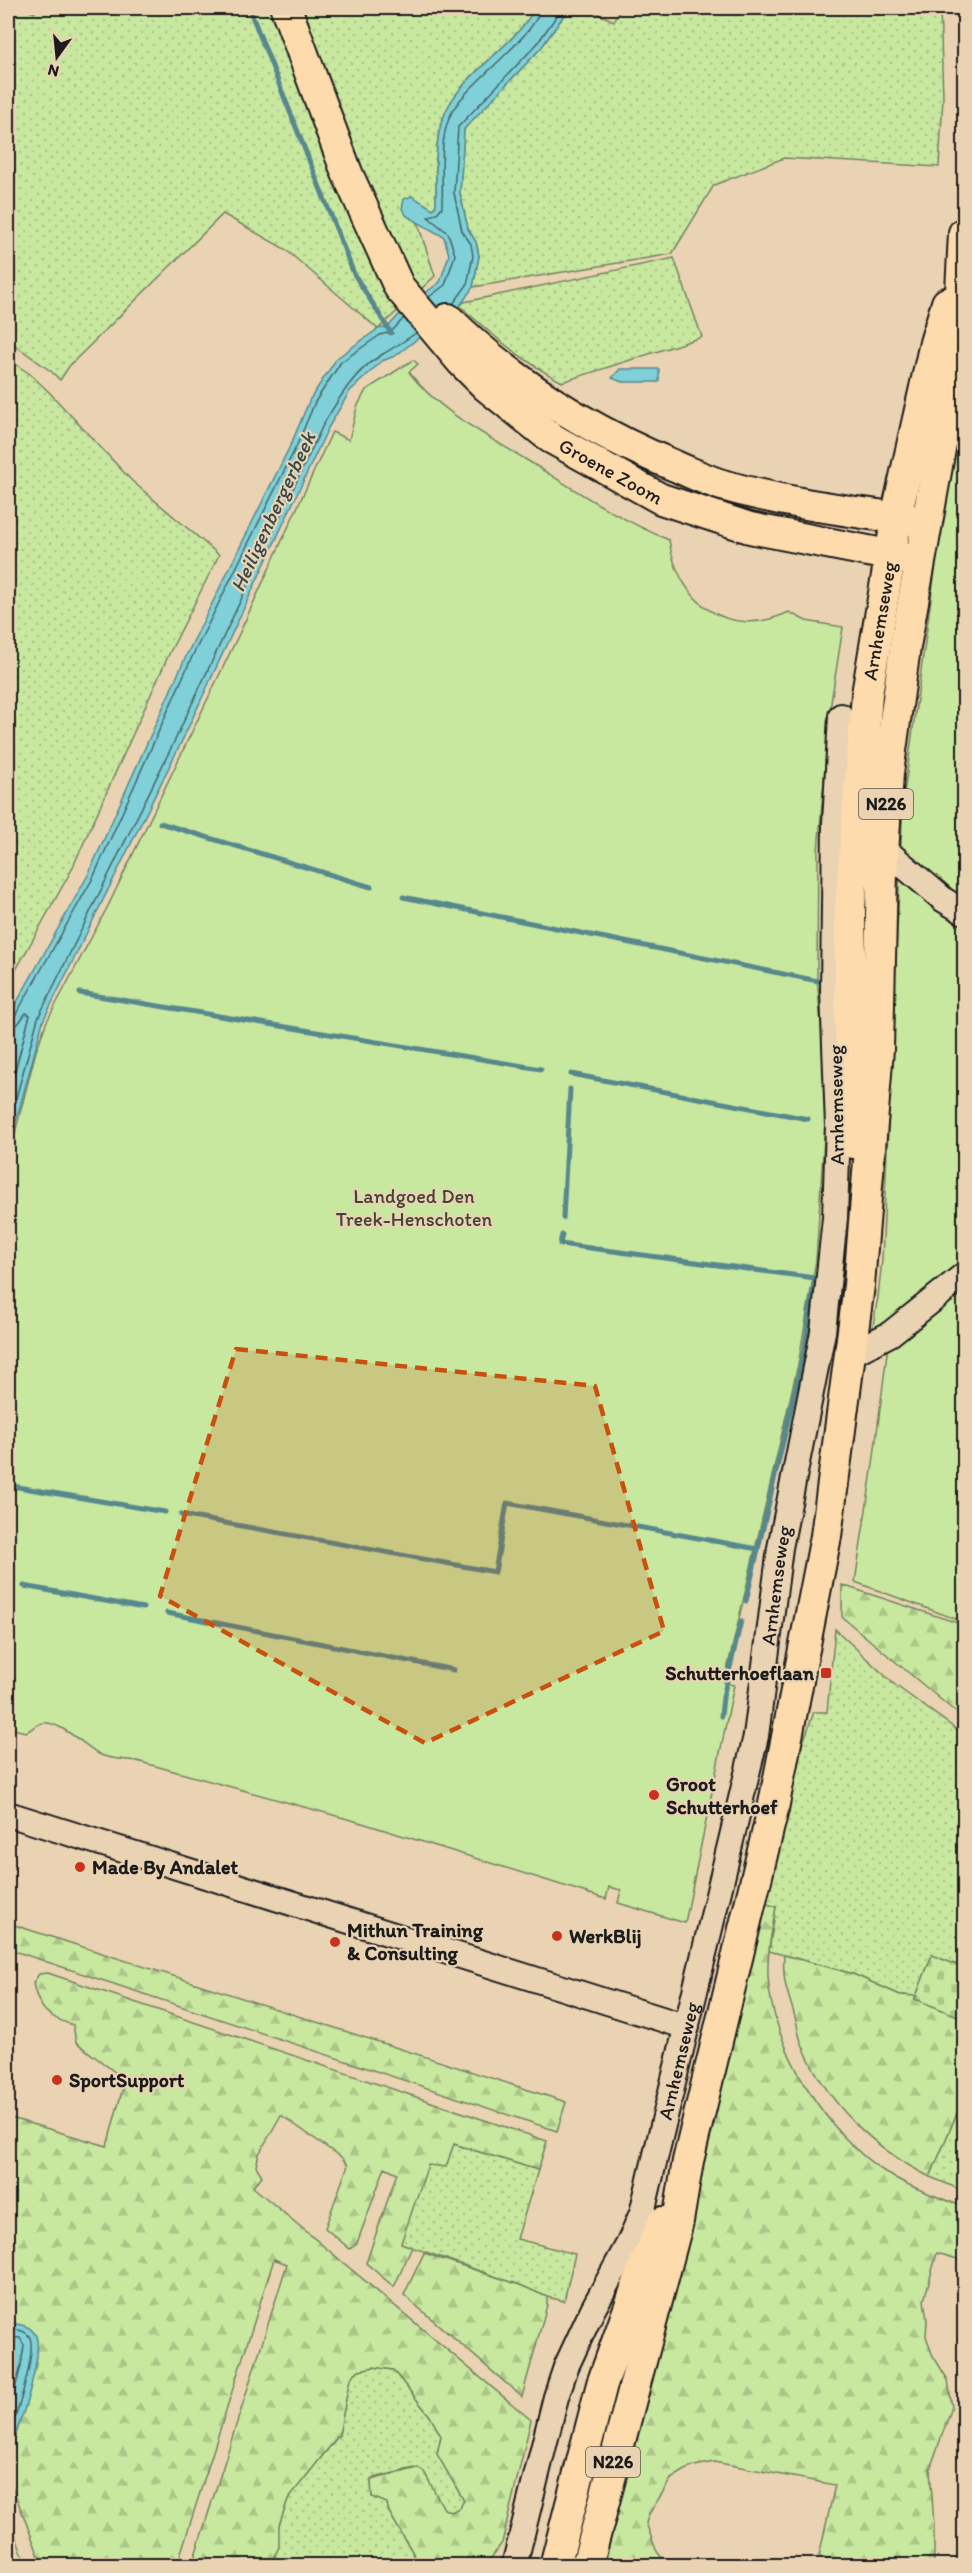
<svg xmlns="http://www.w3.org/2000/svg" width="972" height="2573" viewBox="0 0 972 2573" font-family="Itim,sans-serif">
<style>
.grass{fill:url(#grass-dots);stroke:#72825e;stroke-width:1.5}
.forest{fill:url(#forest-firs);stroke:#72825e;stroke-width:1.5}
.cemetery{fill:url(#cemetery-stones);stroke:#72825e;stroke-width:1.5}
.park{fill:#c8e79f;stroke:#72825e;stroke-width:1.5}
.water{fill:#7fd0d8;stroke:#57888d;stroke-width:1.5}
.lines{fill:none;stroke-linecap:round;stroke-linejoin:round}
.shore{stroke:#446467;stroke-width:1.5}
.stream{stroke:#57888d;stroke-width:5}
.minor-casing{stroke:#1c1c1c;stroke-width:28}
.major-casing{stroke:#1c1c1c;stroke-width:34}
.minor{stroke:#ead3b3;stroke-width:24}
.major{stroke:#fedbac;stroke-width:30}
.marked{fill:#c9500e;fill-opacity:0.2;stroke:#c9500e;stroke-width:4.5;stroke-dasharray:12 8;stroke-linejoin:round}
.poi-dot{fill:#c8321e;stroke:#ead3b3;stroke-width:2}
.labels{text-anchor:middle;stroke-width:4.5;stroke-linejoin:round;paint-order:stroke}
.shield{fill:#ead3b3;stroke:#5a5349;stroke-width:1.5}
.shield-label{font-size:18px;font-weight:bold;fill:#1c1c1c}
.street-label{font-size:20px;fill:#1c1c1c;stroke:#ead3b3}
.park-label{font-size:20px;fill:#3e4536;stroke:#ead3b3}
.poi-label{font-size:20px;font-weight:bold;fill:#1c1c1c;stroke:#ead3b3;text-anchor:start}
.water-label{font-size:21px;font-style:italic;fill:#35494b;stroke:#ead3b3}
</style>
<defs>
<pattern id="grass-dots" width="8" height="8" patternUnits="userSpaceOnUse" patternTransform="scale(1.5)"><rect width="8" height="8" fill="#c8e79f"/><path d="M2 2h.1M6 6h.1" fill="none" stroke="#abc688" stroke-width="1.8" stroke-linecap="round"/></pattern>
<pattern id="forest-firs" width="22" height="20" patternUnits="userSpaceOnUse" patternTransform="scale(1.5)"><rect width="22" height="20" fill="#c8e79f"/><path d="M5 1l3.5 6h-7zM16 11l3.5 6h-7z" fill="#abc688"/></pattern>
<pattern id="cemetery-stones" width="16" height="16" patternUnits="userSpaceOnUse" patternTransform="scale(1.5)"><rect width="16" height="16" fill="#c8e79f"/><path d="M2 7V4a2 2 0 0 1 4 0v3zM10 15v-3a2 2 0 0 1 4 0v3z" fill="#abc688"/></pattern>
</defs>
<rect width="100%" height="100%" fill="#ead3b3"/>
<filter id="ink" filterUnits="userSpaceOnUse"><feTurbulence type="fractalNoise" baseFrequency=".0167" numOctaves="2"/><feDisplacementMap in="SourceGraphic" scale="12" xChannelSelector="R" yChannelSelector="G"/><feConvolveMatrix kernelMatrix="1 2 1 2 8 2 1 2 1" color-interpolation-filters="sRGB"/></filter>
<g filter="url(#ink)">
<path class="grass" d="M8,8H24L34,13L38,8H535C515,46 465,72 447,109C432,138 437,174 436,205L433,209L417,200L407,216L417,221L435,276L378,329L285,249L223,214L70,365L60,380L52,372L8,340Z
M569,8H585L614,21L621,8H676L686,12L688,8H940L943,97L939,167L784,158L714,185L672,254L473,287L479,256L476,242L468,229L460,193L464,129L541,48Z
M674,258L702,337L562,382C524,362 492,335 460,306L464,302Z
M8,359L30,374L48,391L132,481L219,555L170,652L71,871L8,984Z
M835,1629L895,1685L964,1735V1968L932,1955L916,1996L900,1995L853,1974L769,1951L776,1907L758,1901L785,1793L814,1712H827Z
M964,2096V2191L930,2177Z
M453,2144L538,2170L517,2239L575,2254L564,2301L547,2297L520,2285L400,2243L428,2164Z
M374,2367L393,2370L430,2416L441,2436L437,2454L464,2501L459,2508L452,2512L444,2509L424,2472L414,2468L374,2478L371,2480L372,2497L387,2503L389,2512L420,2565L270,2566L275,2559L279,2525L288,2499L339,2435L349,2383L353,2374L359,2370Z"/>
<path class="forest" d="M842,1585L964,1625V1719L842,1617Z
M758,1901L776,1907C772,1930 767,1953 768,1976C771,2045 827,2135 885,2172C909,2187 938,2197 964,2207V2261L937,2253L924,2300L927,2320L926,2336L932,2354L948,2380L952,2407L930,2469L934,2525V2565H856L819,2556L835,2485L714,2462L690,2467L671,2479L649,2514L646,2523L656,2550L661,2557L675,2565L599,2566Z
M8,1923L566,2102L557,2131L8,1949Z
M784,1955L853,1974L900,1995L916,1996L915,1998L959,2016L964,2002V2096L930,2177C874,2149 826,2103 802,2044C798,2035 798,2026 795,2017C788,1992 782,1983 784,1955Z
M48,1973L547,2141L538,2170L454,2144L446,2167L428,2165L401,2243L412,2247L394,2287L366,2263L397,2173L385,2167L357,2243L350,2249L325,2228L348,2165L342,2158L281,2115L259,2154L256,2166L262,2176L253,2187L531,2420L502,2543L486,2565H420L389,2512L387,2503L372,2497L371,2480L418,2468L424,2472L444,2509L452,2512L459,2508L464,2501L437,2454L441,2436L430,2416L393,2370L374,2367L359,2370L353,2375L349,2383L339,2435L288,2499L279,2525V2547L270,2565H192L287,2264L274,2259L177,2565H48L39,2556L8,2476V2447L17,2432L37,2351L16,2324H8V2135L11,2118L107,2146L125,2080L76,2042L73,2025C47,2017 38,2009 33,1983L39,1974Z
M424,2253L520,2285L547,2297V2305L522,2397L404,2295Z
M8,2515L22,2554L30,2565H8Z
M758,2559L796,2565H743Z"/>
<path class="cemetery" d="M932,1955L964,1968V2002L960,2017L915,1999Z"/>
<path class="park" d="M413,360L418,364L409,372C438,411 485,434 525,459C572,488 618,519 669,540C678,602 728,641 789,612L806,621L843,627L830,709L818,851L817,977L827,1093L816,1260L799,1360L724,1683L734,1685L685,1923L618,1903L621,1890L609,1887L606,1899L362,1823L137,1761C125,1759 110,1760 99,1754C87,1747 58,1720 43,1723C36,1724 32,1729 26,1732L8,1728V1603L15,1579L13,1539L8,1518V1160L36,1051L46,1023L108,906L239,634L332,432L349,440L357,407L366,390Z
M964,360V1622L855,1582L873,1464L888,1345L867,1360L878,1297L882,1260L903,801Z"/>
<path class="water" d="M535,8H569L541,48L464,129L460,193L468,229L476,242L479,256L473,287L460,306L395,356L382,361L350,391L328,428L181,743L43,1021L8,1151V1018L88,875L186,656L292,442L310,399L337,358L378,329L388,327L406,307L440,282L449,255L444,237L407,216L402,209L404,199L412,196L433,209L436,205C437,173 432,139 447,109C465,72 515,46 535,8Z
M620,369H659V382H622L612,378Z
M8,2323C19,2324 31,2325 36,2336C43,2354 20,2433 8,2447Z"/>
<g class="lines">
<path class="shore" d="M429,297L445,285L455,255L448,233L428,217L437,213L442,207C444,176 437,138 453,110C470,81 537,35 540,8
M453,304L467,285L473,256L471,244L462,231L454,193L458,127L537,44L562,8
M8,1019L15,1016L93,878L191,659L297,445L315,402L341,362L380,335L391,332L404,318
M8,1027L18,1024L26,1013L30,1015L8,1097
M8,1127L38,1018L175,740L323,425C338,400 354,371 380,356C393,348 403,342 416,333
M8,2329C15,2330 24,2329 29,2336C38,2349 15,2422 8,2436
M8,2337L20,2338L24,2345L21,2366L8,2415"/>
<path class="stream" d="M249,8L354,274L391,333
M160,823L371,887
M403,897L818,981
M80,993L541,1069
M571,1074L808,1119
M563,1218L570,1089
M562,1235L560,1244L815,1278L805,1347L746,1601
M12,1486L165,1512
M181,1515L495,1572L507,1503L758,1549
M24,1586L143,1608
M167,1613L454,1670
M721,1716L723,1697L741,1621"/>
<g class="minor-casing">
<g id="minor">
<path d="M884,849L944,900L964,912"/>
<path d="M851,1354L890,1334L964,1275"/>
<path d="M8,1814L687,2027"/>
<path id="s1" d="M514,2566L556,2397L566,2367L593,2309L629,2243L642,2213L756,1736L780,1548L823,1332L835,1218L838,1126L833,991L835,823L841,716"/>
</g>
</g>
<g class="major-casing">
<g id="major">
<path id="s2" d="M286,8L347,173L399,287L462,362L486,386L551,438L661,499L750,528L909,559"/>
<path d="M448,319C513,383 591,431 675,466C692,473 709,482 726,486C789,504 853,511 918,521"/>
<path id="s3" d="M854,1143L850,1019V908L867,694L899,504L935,343L947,303"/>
<path d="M555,2566L602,2384L641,2275L663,2222"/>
<path d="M587,2566L678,2221L688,2161L773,1809L826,1536L859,1285L878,1049L882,870L888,773L905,647L949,398L960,311L964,233"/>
</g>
</g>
<use href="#minor" class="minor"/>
<use href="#major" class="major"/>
</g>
</g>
<path class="marked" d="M236,1349L595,1386L664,1631L425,1743L160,1596Z"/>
<g class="poi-dot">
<rect x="820" y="1667" width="12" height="12" rx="3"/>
<circle cx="654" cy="1795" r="6"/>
<circle cx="80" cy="1867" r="6"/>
<circle cx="557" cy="1936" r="6"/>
<circle cx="335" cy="1942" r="6"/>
<circle cx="57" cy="2080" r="6"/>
</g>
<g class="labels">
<g class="shield">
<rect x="859" y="789" width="54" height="30" rx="4.5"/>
<rect x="586" y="2447" width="54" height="30" rx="4.5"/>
</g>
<g class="shield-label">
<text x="886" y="810">N226</text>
<text x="613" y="2468">N226</text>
</g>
<g class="street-label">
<text dy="7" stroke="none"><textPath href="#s2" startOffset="585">Groene Zoom</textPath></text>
<text dy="7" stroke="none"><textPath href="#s3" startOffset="524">Arnhemseweg</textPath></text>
<text transform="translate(836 1105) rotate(-91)" y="7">Arnhemseweg</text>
<text dy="7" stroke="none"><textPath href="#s1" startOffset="1020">Arnhemseweg</textPath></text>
<text dy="7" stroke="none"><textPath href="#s1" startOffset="534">Arnhemseweg</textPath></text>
</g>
<g class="park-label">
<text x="414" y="1203">Landgoed Den<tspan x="414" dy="23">Treek-Henschoten</tspan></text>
</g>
<g class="poi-label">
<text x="814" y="1680" text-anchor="end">Schutterhoeflaan</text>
<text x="666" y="1791">Groot<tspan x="666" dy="23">Schutterhoef</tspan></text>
<text x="92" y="1874">Made By Andalet</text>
<text x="347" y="1937">Mithun Training<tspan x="347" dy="23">&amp; Consulting</tspan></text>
<text x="569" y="1943">WerkBlij</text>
<text x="69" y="2087">SportSupport</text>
</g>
<g class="water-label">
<text transform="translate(273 512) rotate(-65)" y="7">Heiligenbergerbeek</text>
</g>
</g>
<rect width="972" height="2573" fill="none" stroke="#ead3b3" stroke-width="30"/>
<rect x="15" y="15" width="942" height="2543" fill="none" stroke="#1c1c1c" stroke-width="2" filter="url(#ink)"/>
<g transform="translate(57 57) rotate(195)" stroke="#ead3b3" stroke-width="4.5" paint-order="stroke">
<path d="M0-4.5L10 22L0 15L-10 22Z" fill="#1c1c1c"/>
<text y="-9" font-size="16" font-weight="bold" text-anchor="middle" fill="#1c1c1c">N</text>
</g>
</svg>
